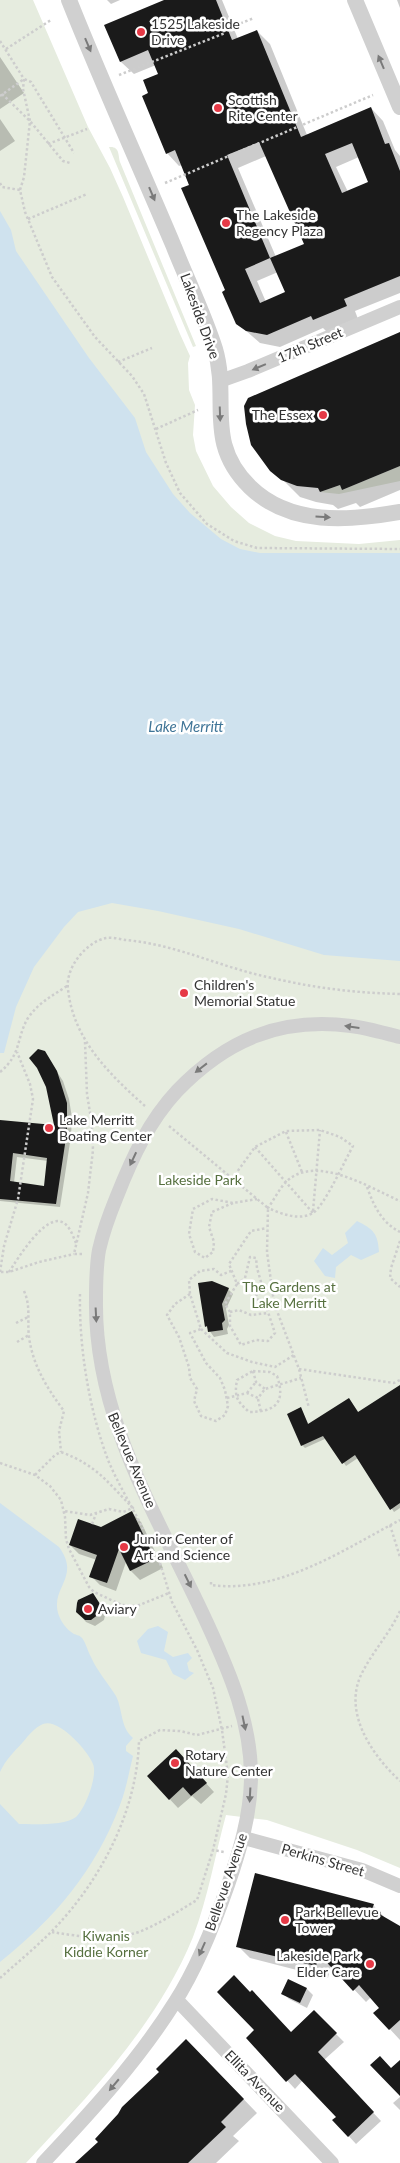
<svg xmlns="http://www.w3.org/2000/svg" width="400" height="2163" viewBox="0 0 400 2163" font-family="Lato,sans-serif">
<style>
.green{fill:#e6ecdf}
.water{fill:#cfe2ee}
.shadow{fill:#0003;fill-rule:evenodd}
.building{fill:#1a1a1a;fill-rule:evenodd}
.lines{fill:none;stroke-linecap:round;stroke-linejoin:round}
.path{stroke:#cdcdcd;stroke-width:2.5;stroke-dasharray:2.5 2.5;stroke-linecap:butt}
.minor{stroke:#d0d0d0;stroke-width:14}
.tertiary{stroke:#d0d0d0;stroke-width:16}
.oneway{fill:#7a7a7a}
.poi-dot{fill:#e63946;stroke:#fff;stroke-width:2}
.labels{text-anchor:middle;stroke-width:5;stroke-linejoin:round;paint-order:stroke}
.poi-label{font-size:14px;fill:#333;stroke:#fff;text-anchor:start}
.street-label{font-size:14px;fill:#333;stroke:#fff}
.park-label{font-size:14px;fill:#56703f;stroke:#fff}
.water-label{font-size:15px;font-style:italic;fill:#3f7597;stroke:#fff}
</style>
<rect width="100%" height="100%" fill="#fff"/>
<path class="green" d="M0,0H33L88,127L110,168L123,197L180,334L190,356L188,363L189,390L195,405L193,435L196,451L213,486L231,507L249,523L275,536L296,541L359,544L400,540V1868L357,1850L267,1820L226,1815C215,1855 208,1898 193,1937C157,2025 90,2094 26,2163H0Z
M109,147C120,146 118,155 120,162L196,346L193,347Z
M400,466V481L339,494L320,492L340,485L342,490Z"/>
<path class="water" d="M0,211L11,230L16,251L89,358L135,418L146,452L173,494L190,513L221,539L240,549L260,553H400V961L324,955L239,929L158,911L112,903L78,912L64,927L34,967L16,1007L4,1053H0Z
M357,1221C373,1229 378,1233 379,1252L361,1260L351,1255L336,1267L335,1278L325,1276L314,1261L323,1248L332,1255L348,1243L345,1233Z
M0,1503L59,1547C81,1577 51,1587 58,1613C61,1622 66,1629 74,1634C76,1635 79,1635 81,1637C85,1640 88,1652 91,1657C97,1671 108,1683 116,1696C123,1710 120,1727 133,1738L126,1746V1751L133,1756C129,1772 126,1790 120,1805C95,1871 55,1918 0,1962V1804L19,1824C33,1824 65,1826 76,1817C85,1809 98,1776 93,1764C88,1751 59,1718 43,1724C35,1727 28,1736 23,1742C14,1752 6,1759 0,1772Z
M158,1626L168,1632L164,1651L173,1657L188,1653L192,1658L187,1663L189,1671L194,1673L185,1680L173,1674L166,1660L141,1653L137,1641L148,1629Z"/>
<path class="shadow" d="M107,0H120L111,4Z
M167,0H222L238,39L257,31L270,44L307,135L371,108L383,121L395,150L400,156V293L355,311L358,319L327,332L323,328L280,347L260,343L237,323L182,165L179,166L167,153L150,94L160,74L156,65L134,74L121,62L106,26ZM266,156L305,245L276,257L238,168ZM359,157L369,182L348,192L336,167ZM278,272L287,293L266,302L257,281Z
M397,0H400V8Z
M0,57L24,93L0,109Z
M0,119L15,141L0,151Z
M400,335V490L360,507L356,503L338,509L333,505L316,502L300,497L281,478Z
M44,1052L63,1081L69,1099L72,1118L71,1136L60,1207L0,1201V1121L55,1126ZM17,1157L48,1161L45,1187L14,1183Z
M228,1289L233,1294L226,1309L229,1325L227,1329L228,1334L214,1337L206,1326Z
M400,1388V1508L394,1512L358,1458L346,1466L327,1438L305,1448L302,1445L301,1409L309,1425L349,1399L359,1413Z
M132,1513L141,1522L163,1568L140,1580L131,1571L126,1562L116,1591L100,1585L91,1576L97,1560L79,1554L70,1545Z
M93,1595L106,1611L104,1620L95,1626L86,1622L80,1615Z
M185,1760L214,1792L201,1804L192,1796L178,1808L148,1776Z
M373,1905L388,1921L400,1927V2040L375,2013L381,2008L371,1997L366,2002L331,1965L328,1978L250,1958L238,1946Z
M288,1980L307,1989L313,1995L307,2008L289,1999L283,1993Z
M314,2012L344,2042L324,2060L381,2121L356,2144L334,2120L337,2117L303,2080L295,2089L248,2038L292,2034Z
M200,2054L257,2113L233,2136L239,2141L216,2163H77Z
M400,2097V2110L393,2103Z"/>
<path class="building" d="M164,0H216L232,40L257,30L301,137L371,107L385,144L389,143L400,171V276L344,299L347,306L313,320L311,316L267,335L246,331L236,324L222,292L225,290L181,188L189,185L175,150L166,154L142,96L148,93L143,80L158,74L148,50L120,62L104,25ZM259,142L304,244L270,258L227,155ZM352,143L368,182L342,193L325,154ZM270,258L285,292L260,303L245,269Z
M400,332V466L342,490L340,485L320,492L318,488L297,486L281,480L270,471L251,445L246,424L244,406L248,398Z
M38,1049L45,1051L57,1071L67,1103V1131L56,1204L0,1199V1120L54,1125L46,1087L37,1068L29,1058ZM13,1153L47,1158L44,1186L10,1181Z
M212,1281L229,1288L222,1304L225,1320L222,1323L223,1330L208,1332L207,1326L205,1327L198,1283Z
M400,1385V1503L390,1510L355,1455L342,1464L323,1436L301,1446L287,1414L301,1407L308,1424L349,1398L358,1412Z
M132,1511L155,1559L130,1571L119,1549L107,1583L89,1577L97,1555L69,1545L78,1519L101,1527Z
M93,1593L100,1604L99,1614L91,1620H85L76,1612L77,1603L78,1600Z
M176,1749L207,1783L191,1796L183,1787L169,1800L147,1776Z
M255,1873L374,1904L372,1909L381,1912V1915L400,1926V2020L389,2030L373,2013L379,2008L359,1985L353,1991L319,1954L316,1966L236,1947Z
M234,1975L250,1992L252,1990L291,2032L314,2010L337,2033L318,2052L374,2112L348,2137L332,2120L336,2117L295,2074L286,2082L246,2038L254,2030L217,1992Z
M288,1979L307,1988L300,2003L281,1994Z
M186,2039L244,2099L221,2122L226,2127L188,2163H75L98,2142L95,2139L118,2114L122,2107L159,2072L156,2069Z
M380,2056L391,2068L400,2060V2096L370,2065Z"/>
<g class="lines">
<path class="path" d="M0,41L24,79L23,89L30,121L24,177L20,190L25,212L52,277L95,337L132,376L144,394L166,463L180,493L207,524L234,541L257,548L400,549
M6,49L51,20
M119,75L225,33L224,30L254,18
M2,94L30,121L63,161L70,163
M0,96L24,79L31,82L74,153
M48,144L87,129
M0,183L2,187L20,190
M165,183L373,95
M28,219L87,194
M118,362L152,348
M156,429L198,410
M0,1072C22,1054 16,1038 28,1018C38,1003 52,996 67,986
M145,1106C109,1074 73,1039 68,989C65,968 86,942 106,938C112,937 120,939 125,940C176,944 222,968 272,978C314,988 357,993 400,994
M169,1126L268,1208L267,1252L274,1303L299,1369L309,1408
M286,1132L302,1172
M255,1147L313,1213
M232,1179L255,1147L286,1131L320,1130L340,1137L353,1146C345,1160 325,1205 313,1213C299,1221 282,1214 268,1208C274,1200 279,1189 286,1182C315,1153 370,1188 400,1201
M367,1187C374,1206 381,1222 400,1232
M233,1203L212,1212L209,1227L214,1242L213,1252L205,1258L195,1252L189,1234L193,1209L212,1199L233,1203L257,1199
M313,1211L320,1130
M400,1241L391,1268L390,1278L400,1287
M82,1254H74L88,1193L93,1150L92,1125L87,1094L85,1042
M0,1272L4,1246L18,1199L33,1099L30,1084L17,1052
M1,1272H9L39,1262L74,1254
M9,1272C17,1260 46,1211 64,1223C70,1227 73,1236 76,1243
M237,1284L245,1278L250,1257L256,1258L257,1268L261,1282L256,1293L258,1301L266,1306L275,1333L268,1341L256,1340L241,1345L230,1326V1312L225,1304L237,1284L229,1264L251,1231L267,1228
M24,1291C31,1306 27,1320 29,1337C33,1366 47,1388 64,1411L59,1431L61,1452
M80,1294C79,1348 89,1409 108,1460C118,1484 132,1506 143,1529
M190,1294L175,1304L167,1315L179,1337L189,1367L190,1378L197,1389L194,1401L201,1416L216,1421L225,1415L228,1406L225,1390L220,1378L206,1363L190,1333L201,1329L190,1294L189,1280L200,1271L214,1269L221,1275L231,1271
M230,1312L239,1310L251,1315L268,1313
M16,1323L28,1317
M201,1329L227,1353L252,1362L275,1367L294,1355
M17,1342L29,1335
M299,1369L394,1383L400,1380
M253,1371L270,1372L277,1376C286,1402 276,1412 249,1412C237,1401 234,1397 237,1380Z
M253,1371L256,1382L265,1389
M247,1393L256,1382
M227,1398L247,1393L258,1398L265,1389L301,1378
M258,1399L261,1412
M0,1463L35,1475L50,1486L61,1500L65,1517L66,1539L69,1549L89,1587L94,1592L122,1605L137,1606L169,1593
M35,1475L55,1455L61,1452C98,1466 107,1482 133,1508L123,1512L109,1509L90,1515L64,1511
M92,1524L96,1514
M390,1525L400,1557
M160,1563L172,1602L197,1650L213,1688L222,1730L228,1775L226,1794L213,1850
M211,1582V1585C279,1594 343,1550 400,1520
M400,1611C390,1633 373,1651 362,1673C342,1712 372,1755 400,1781
M52,1932C81,1937 119,1942 146,1929C164,1921 180,1910 197,1900L213,1850L224,1852
M0,1978C17,1963 35,1948 51,1932C100,1882 137,1812 139,1741L160,1730L180,1731L197,1735L232,1726"/>
<path class="minor" d="M220,381L248,371L400,307
M244,1838L362,1870L400,1886
M177,2000L332,2163
M43,2163C91,2112 138,2061 175,2002C198,1966 214,1925 228,1885C240,1850 250,1817 251,1780C252,1724 230,1673 207,1623C159,1518 94,1419 96,1300C96,1284 96,1267 99,1250C103,1232 110,1213 117,1196C132,1158 149,1121 177,1091C226,1040 280,1017 351,1026C367,1028 384,1033 400,1037"/>
<path class="tertiary" d="M69,0C102,83 139,164 174,247C187,280 204,314 215,349C230,400 204,442 250,487C290,526 349,521 400,512
M355,0L400,107"/>
</g>
<defs><path id="oneway-solid" d="M-6-.8H1V-3.2L6.5 0L1 3.2V.8H-6Z" transform="scale(1.25)"/></defs>
<g class="oneway">
<use href="#oneway-solid" transform="translate(88 45) rotate(67)"/>
<use href="#oneway-solid" transform="translate(381 62) rotate(-113)"/>
<use href="#oneway-solid" transform="translate(152 194) rotate(67)"/>
<use href="#oneway-solid" transform="translate(259 367) rotate(157)"/>
<use href="#oneway-solid" transform="translate(220 414) rotate(88)"/>
<use href="#oneway-solid" transform="translate(323 517) rotate(3)"/>
<use href="#oneway-solid" transform="translate(352 1027) rotate(-172)"/>
<use href="#oneway-solid" transform="translate(201 1068) rotate(142)"/>
<use href="#oneway-solid" transform="translate(133 1159) rotate(115)"/>
<use href="#oneway-solid" transform="translate(96 1315) rotate(87)"/>
<use href="#oneway-solid" transform="translate(188 1581) rotate(64)"/>
<use href="#oneway-solid" transform="translate(244 1723) rotate(78)"/>
<use href="#oneway-solid" transform="translate(250 1795) rotate(93)"/>
<use href="#oneway-solid" transform="translate(202 1949) rotate(114)"/>
<use href="#oneway-solid" transform="translate(114 2085) rotate(130)"/>
</g>
<g class="poi-dot">
<circle cx="141" cy="32" r="5"/>
<circle cx="218" cy="108" r="5"/>
<circle cx="226" cy="223" r="5"/>
<circle cx="323" cy="415" r="5"/>
<circle cx="184" cy="993" r="5"/>
<circle cx="49" cy="1128" r="5"/>
<circle cx="124" cy="1547" r="5"/>
<circle cx="88" cy="1609" r="5"/>
<circle cx="175" cy="1763" r="5"/>
<circle cx="285" cy="1920" r="5"/>
<circle cx="370" cy="1964" r="5"/>
</g>
<g class="labels">
<g class="poi-label">
<text x="151" y="29">1525 Lakeside<tspan x="151" dy="16">Drive</tspan></text>
<text x="228" y="105">Scottish<tspan x="228" dy="16">Rite Center</tspan></text>
<text x="236" y="220">The Lakeside<tspan x="236" dy="16">Regency Plaza</tspan></text>
<text x="313" y="420" text-anchor="end">The Essex</text>
<text x="194" y="990">Children's<tspan x="194" dy="16">Memorial Statue</tspan></text>
<text x="59" y="1125">Lake Merritt<tspan x="59" dy="16">Boating Center</tspan></text>
<text x="134" y="1544">Junior Center of<tspan x="134" dy="16">Art and Science</tspan></text>
<text x="98" y="1614">Aviary</text>
<text x="185" y="1760">Rotary<tspan x="185" dy="16">Nature Center</tspan></text>
<text x="295" y="1917">Park Bellevue<tspan x="295" dy="16">Tower</tspan></text>
<text x="360" y="1961" text-anchor="end">Lakeside Park<tspan x="360" dy="16">Elder Care</tspan></text>
</g>
<g class="street-label">
<text transform="translate(200 316) rotate(70)" y="5">Lakeside Drive</text>
<text transform="translate(310 345) rotate(-23)" y="5">17th Street</text>
<text transform="translate(132 1460) rotate(67)" y="5">Bellevue Avenue</text>
<text transform="translate(323 1860) rotate(16)" y="5">Perkins Street</text>
<text transform="translate(226 1882) rotate(-71)" y="5">Bellevue Avenue</text>
<text transform="translate(255 2081) rotate(46)" y="5">Ellita Avenue</text>
</g>
<g class="park-label">
<text x="200" y="1185">Lakeside Park</text>
<text x="289" y="1292">The Gardens at<tspan x="289" dy="16">Lake Merritt</tspan></text>
<text x="106" y="1941">Kiwanis<tspan x="106" dy="16">Kiddie Korner</tspan></text>
</g>
<g class="water-label">
<text x="186" y="732">Lake Merritt</text>
</g>
</g>
</svg>
